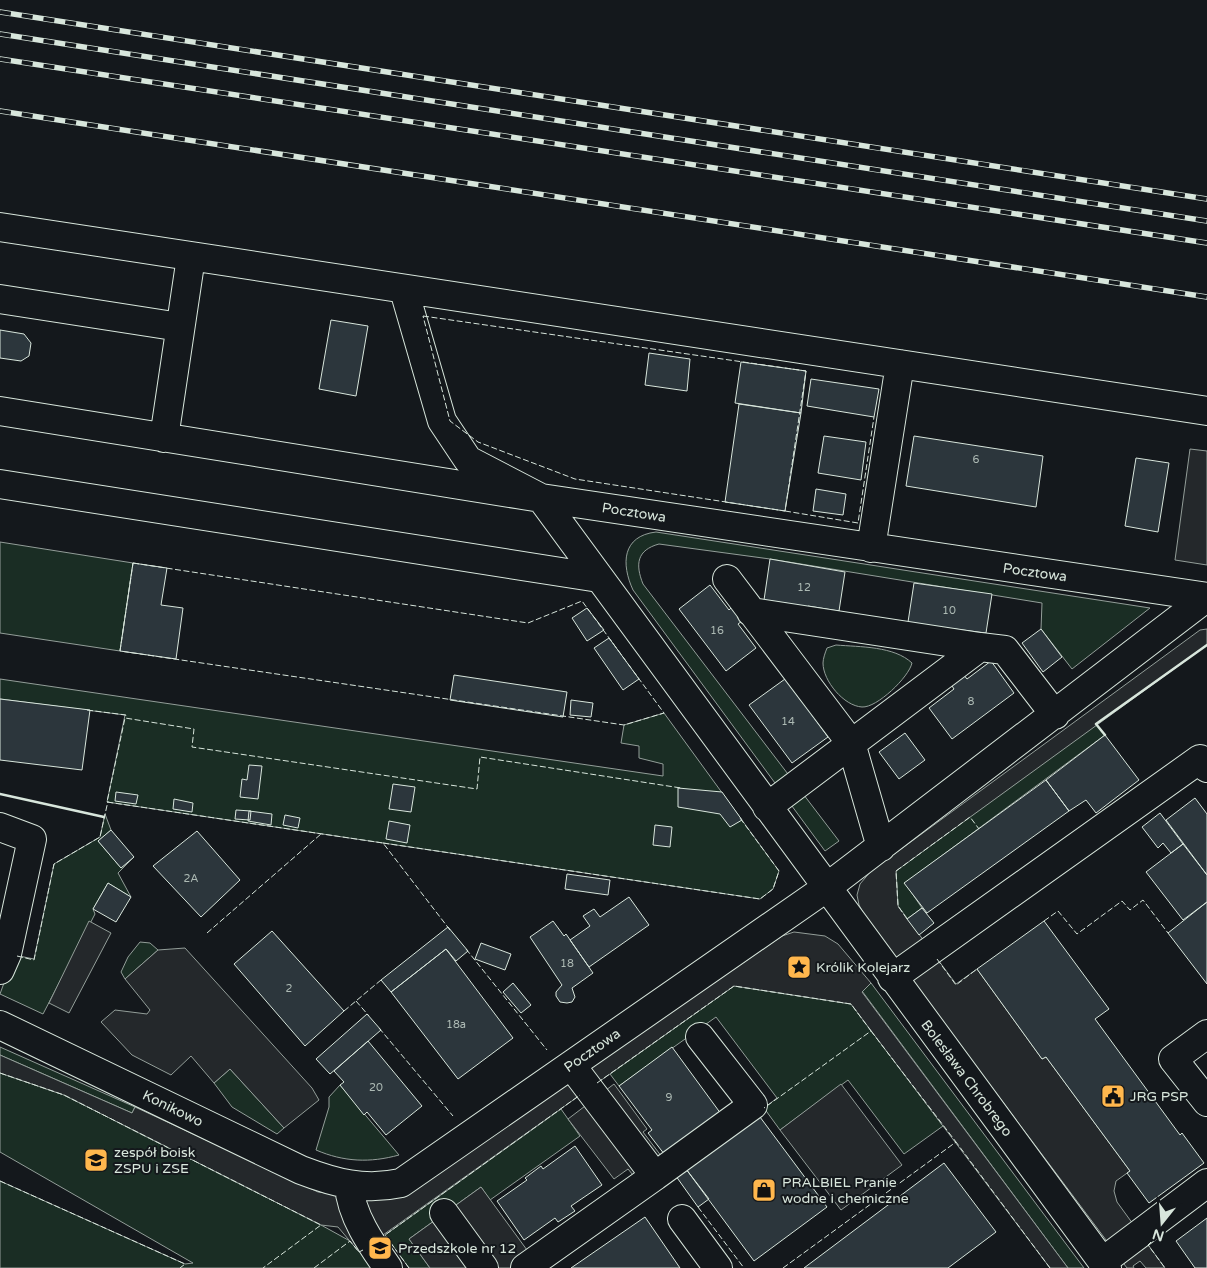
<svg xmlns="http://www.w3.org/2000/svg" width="1207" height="1268" viewBox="0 0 1207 1268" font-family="'Varela Round',sans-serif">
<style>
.green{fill:#1a2d24;stroke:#939e99}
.parking{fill:#24282b;stroke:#939e99}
.building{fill:#2c363c;stroke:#d8e6dc}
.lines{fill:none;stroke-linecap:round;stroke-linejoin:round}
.minor-casing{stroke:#d8e6dc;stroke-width:30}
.minor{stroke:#14181c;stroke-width:28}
.rail-casing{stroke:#d8e6dc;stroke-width:5.5}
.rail{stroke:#14181c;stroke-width:4;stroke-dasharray:11;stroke-linecap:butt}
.fence{stroke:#d8e6dc;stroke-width:1;stroke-dasharray:6 2.5;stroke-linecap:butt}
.wall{stroke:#d8e6dc;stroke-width:2.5}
.labels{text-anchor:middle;stroke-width:4;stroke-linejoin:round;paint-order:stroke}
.number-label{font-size:11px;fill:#adbab4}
.street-label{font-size:14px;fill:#d8e6dc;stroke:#14181c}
.poi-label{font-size:14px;fill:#d8e6dc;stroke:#14181c;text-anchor:start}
</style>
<rect width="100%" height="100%" fill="#14181c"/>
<path class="green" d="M656,532L1150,608L1072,669L1041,629L1042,603L770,559L659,544C637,550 635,564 643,584L839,841L825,851L633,590C621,564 622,536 656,532Z
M0,542L133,563L120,651L0,633Z
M836,645C860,647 894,646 912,663C909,677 877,708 862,707C844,706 823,681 823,663C823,659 825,653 827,648Z
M0,679L663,776V764L639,758V746L621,743L624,725L664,713L779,871L773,889L760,899L107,802L125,715L0,699Z
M1096,724L1105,735L905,883L922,908L907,919L898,906L896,871Z
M105,814L111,830L98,841L121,868L134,857L118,873L131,897L108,883L93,909L95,914L43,1014L0,994L14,955L34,959L54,864L100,837Z
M140,942L150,943L158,950L125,979L121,972L128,957Z
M871,983L1084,1268H1068L862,991Z
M734,986L851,1004L943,1126L904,1154L848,1080L780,1130L764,1108L777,1098L716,1017L619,1086L610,1074Z
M0,1047L135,1107L132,1113L0,1055Z
M230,1069L284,1128L277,1134L232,1107L214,1083Z
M0,1073L64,1095L321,1225L350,1241L359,1252L371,1244L386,1268H0V1181L185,1264L193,1263L0,1152Z
M340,1085L399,1155C370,1163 344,1162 316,1150L329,1107V1097Z
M561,1109L580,1136L490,1200L481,1187L409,1239L430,1268H409L385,1235Z"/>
<path class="parking" d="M1190,449L1207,451V565L1175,560Z
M1207,629V645L896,871L898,906L956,984L977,969L1042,1059L1046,1057L1130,1171L1116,1181L1114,1191L1117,1202L1165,1268H1146L1140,1261L1133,1266L1134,1268H1127L868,922L859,905L857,895L860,884L871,871L1200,630Z
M89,921L111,933L69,1013L49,1003Z
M794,932L825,936L838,944L871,983L862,992L1068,1268H1050L851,1004L734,986L359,1252L338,1227L321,1225L64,1095L0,1073V1055L132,1113L135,1107L318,1192L375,1199L403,1197L782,936Z
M185,948L312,1088L319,1100L284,1128L230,1069L214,1083L191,1056L171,1075L132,1055L101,1022L115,1010L147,1014L150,1010L125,979L158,950Z
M614,1084L647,1129L643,1132L665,1161L638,1181L628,1169L614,1179L568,1119Z
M841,1084L902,1165L841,1210L780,1130Z
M481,1187L535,1261L525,1268H430L409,1239Z"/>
<path class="building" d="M331,320L368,326L356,396L319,389Z
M0,330L24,334L31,343L29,356L21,361L0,358Z
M649,353L690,359L687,391L645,385Z
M741,362L806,371L801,413L735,403Z
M811,379L879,389L874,417L807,406Z
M739,404L801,413L785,511L725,502Z
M824,436L866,442L861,480L818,473Z
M914,436L1043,456L1036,507L906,486Z
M1136,458L1169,463L1158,532L1125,526Z
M816,489L846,494L843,515L813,511Z
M770,559L845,572L839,611L808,606L807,613L790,610L791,604L764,600Z
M133,563L167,568L161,605L183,608L176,659L120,651Z
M914,583L992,594L986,633L955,629L954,636L908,622Z
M710,585L729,610L734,605L745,619L738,624L756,648L726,671L679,609Z
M587,608L604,630L587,641L572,618Z
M1041,629L1062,657L1043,672L1022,643Z
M609,638L639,679L623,690L594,648Z
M991,661L1014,693L952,739L929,708L954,689L950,683L963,674L967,679Z
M454,675L567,692L563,717L450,700Z
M785,679L802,702L805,699L814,713L812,715L828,737L792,763L749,705Z
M0,699L90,710L82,770L0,760Z
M571,700L593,703L591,717L570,715Z
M905,733L925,760L899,779L879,752Z
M1105,735L1139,780L1096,813L1086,800L1069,811L1046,780Z
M249,765L262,766L258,799L240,797L242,779L247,780Z
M1046,780L1069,811L927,913L904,883Z
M393,784L415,787L411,812L389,809Z
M678,788L722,792L742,820L730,827L720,814L678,807Z
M116,792L138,795L136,804L115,801Z
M1195,798L1207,814V875L1166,820Z
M174,799L193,803L192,812L173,809Z
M236,810L251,811L250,820L235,819Z
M249,811L272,814L271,825L248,821Z
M1160,813L1183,844L1171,853L1163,843L1158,848L1142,827Z
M285,815L300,818L298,828L283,825Z
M389,821L410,825L407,843L386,839Z
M655,825L672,827L670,847L653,845Z
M111,830L134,857L121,868L98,841Z
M197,831L240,880L201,917L153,866Z
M1183,844L1207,875V902L1183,920L1146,872Z
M567,874L610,880L608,895L565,889Z
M108,883L131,897L116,922L93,909Z
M629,897L649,925L589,967L570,940L590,926L583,916L594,909L600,917Z
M1207,902V984L1168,933Z
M922,908L934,923L919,935L907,919Z
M553,921L564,936L566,934L593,973L572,988L575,997L572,1002L567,1003L560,1002L556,996V992L562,985L530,937Z
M1044,921L1109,1009L1095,1019L1180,1135L1182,1133L1204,1163L1149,1203L1127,1173L1130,1171L1046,1057L1042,1059L977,969Z
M448,927L468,951L456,961L446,949L391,992L381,980Z
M272,931L344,1011L305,1046L234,964Z
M481,943L511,954L505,970L475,959Z
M446,949L513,1038L458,1079L391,992Z
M513,983L531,1005L521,1013L503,992Z
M367,1014L381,1030L330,1074L316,1059Z
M368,1041L422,1106L386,1135L367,1112L364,1115L340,1085L344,1082L334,1071Z
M672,1047L724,1118L668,1159L648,1133L652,1130L619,1086Z
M757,1113L827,1207L754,1261L683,1165Z
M575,1146L602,1185L571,1206L575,1211L558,1222L555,1218L524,1240L497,1201L527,1180L525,1178L541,1166L543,1169Z
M944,1163L996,1232L948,1268H804Z
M683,1165L709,1199L698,1207L673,1172Z
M645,1217L680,1268H571Z
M1207,1218V1268H1195L1176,1241Z"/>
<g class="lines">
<g class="minor-casing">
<path id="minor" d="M0,227L1207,411
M404,290L442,421L468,460L541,498L1107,1268
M0,299L180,327
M0,411L541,498L1207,597
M164,438L191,257
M0,484L599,578
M871,548L900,364
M727,579L851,743L881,847
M751,612L980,647
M767,807L980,647L1005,650L1055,715
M0,827L32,839L7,954L0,970
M892,978L1200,759L1207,768
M0,1025L301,1170C335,1183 364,1191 401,1183L826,888L1206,598
M1207,1034L1173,1059L1207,1102
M571,1065L655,1176L753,1105L700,1037
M349,1186C351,1215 371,1244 388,1268
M444,1213L484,1268
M682,1219L718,1268
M1102,1262L1207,1183
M525,1268L655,1176"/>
</g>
<use href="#minor" class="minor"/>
<g class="rail-casing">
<path id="rail" d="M0,12L1207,199
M0,34L1207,221
M0,59L1207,243
M0,111L1207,297"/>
</g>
<use href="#rail" class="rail"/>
<path class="fence" d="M423,316L806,371L785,511L575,479L478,442L450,421Z
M785,511L858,523L874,417
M133,563L528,623L582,601L664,713L624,725L120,651Z
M87,710L126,715L125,718
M383,843L760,899L773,889L779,871L740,818
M907,919L898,906L896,871L970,817L979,829
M1044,921L1058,911L1077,934L1122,901L1130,910L1143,900L1168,933
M450,930L383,843L107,802L125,718L194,729L192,747L477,789L480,757L681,788
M207,933L321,834
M466,949L547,1050
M17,956L34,960L54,864L100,837L108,801
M937,959L956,985L977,969
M356,1001L369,1016
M344,1011L381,980
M379,1028L453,1116
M871,1031L956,1142
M0,1073L64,1095L321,1225L263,1268
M597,1083L734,986L851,1004L871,1031L764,1108
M0,1181L185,1264L180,1268
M698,1207L744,1268
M1151,1242L1148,1245L1165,1268
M314,1268L350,1241L359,1252L363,1250
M409,1268L385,1235L580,1095
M783,1268L956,1142L1050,1268"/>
<path class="wall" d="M1105,735L1096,724L1207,645
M0,794L104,817"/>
</g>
<defs>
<g id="sight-square" transform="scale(1.25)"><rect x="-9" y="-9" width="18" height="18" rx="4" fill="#ffb74d" stroke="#14181c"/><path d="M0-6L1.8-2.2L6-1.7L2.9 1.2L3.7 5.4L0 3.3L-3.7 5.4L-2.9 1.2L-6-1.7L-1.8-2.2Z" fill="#111"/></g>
<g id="civic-square" transform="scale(1.25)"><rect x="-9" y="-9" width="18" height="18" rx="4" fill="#ffb74d" stroke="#14181c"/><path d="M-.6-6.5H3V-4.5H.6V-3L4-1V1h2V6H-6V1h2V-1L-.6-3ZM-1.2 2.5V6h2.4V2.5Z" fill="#111"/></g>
<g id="school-square" transform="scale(1.25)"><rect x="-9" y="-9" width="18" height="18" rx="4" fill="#ffb74d" stroke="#14181c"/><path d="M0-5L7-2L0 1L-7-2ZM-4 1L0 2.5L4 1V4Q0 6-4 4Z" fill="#111"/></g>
<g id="shop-square" transform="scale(1.25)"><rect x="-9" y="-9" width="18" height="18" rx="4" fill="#ffb74d" stroke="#14181c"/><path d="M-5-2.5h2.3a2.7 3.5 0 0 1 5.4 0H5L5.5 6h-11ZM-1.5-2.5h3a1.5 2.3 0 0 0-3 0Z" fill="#111"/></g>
</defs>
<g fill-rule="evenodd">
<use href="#sight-square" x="799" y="967"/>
<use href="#civic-square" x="1113" y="1096"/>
<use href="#school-square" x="96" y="1160"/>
<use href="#shop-square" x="764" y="1190"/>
<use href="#school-square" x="380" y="1248"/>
</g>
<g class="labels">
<g class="number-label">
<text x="976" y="463">6</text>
<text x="804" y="591">12</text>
<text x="949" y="614">10</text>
<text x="717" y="634">16</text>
<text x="971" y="705">8</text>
<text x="788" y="725">14</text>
<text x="191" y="882">2A</text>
<text x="567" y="967">18</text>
<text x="289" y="992">2</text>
<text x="456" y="1028">18a</text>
<text x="376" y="1091">20</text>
<text x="669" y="1101">9</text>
</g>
<g class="street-label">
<text transform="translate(634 512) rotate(9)" y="5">Pocztowa</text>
<text transform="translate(1035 572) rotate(8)" y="5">Pocztowa</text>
<text transform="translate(592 1050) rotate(-35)" y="5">Pocztowa</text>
<text transform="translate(967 1078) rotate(53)" y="5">Bolesława Chrobrego</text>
<text transform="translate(173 1108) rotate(26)" y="5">Konikowo</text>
</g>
<g class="poi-label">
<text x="816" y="972">Królik Kolejarz</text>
<text x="1130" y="1101">JRG PSP</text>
<text x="114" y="1157">zespół boisk<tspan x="114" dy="16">ZSPU i ZSE</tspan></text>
<text x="782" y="1187">PRALBIEL Pranie<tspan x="782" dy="16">wodne i chemiczne</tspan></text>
<text x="398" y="1253">Przedszkole nr 12</text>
</g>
</g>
<g transform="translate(1162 1223) rotate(197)" stroke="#14181c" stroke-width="4" paint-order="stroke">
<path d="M0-4L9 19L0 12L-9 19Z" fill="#d8e6dc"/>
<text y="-8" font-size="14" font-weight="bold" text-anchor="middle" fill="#d8e6dc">N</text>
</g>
</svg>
